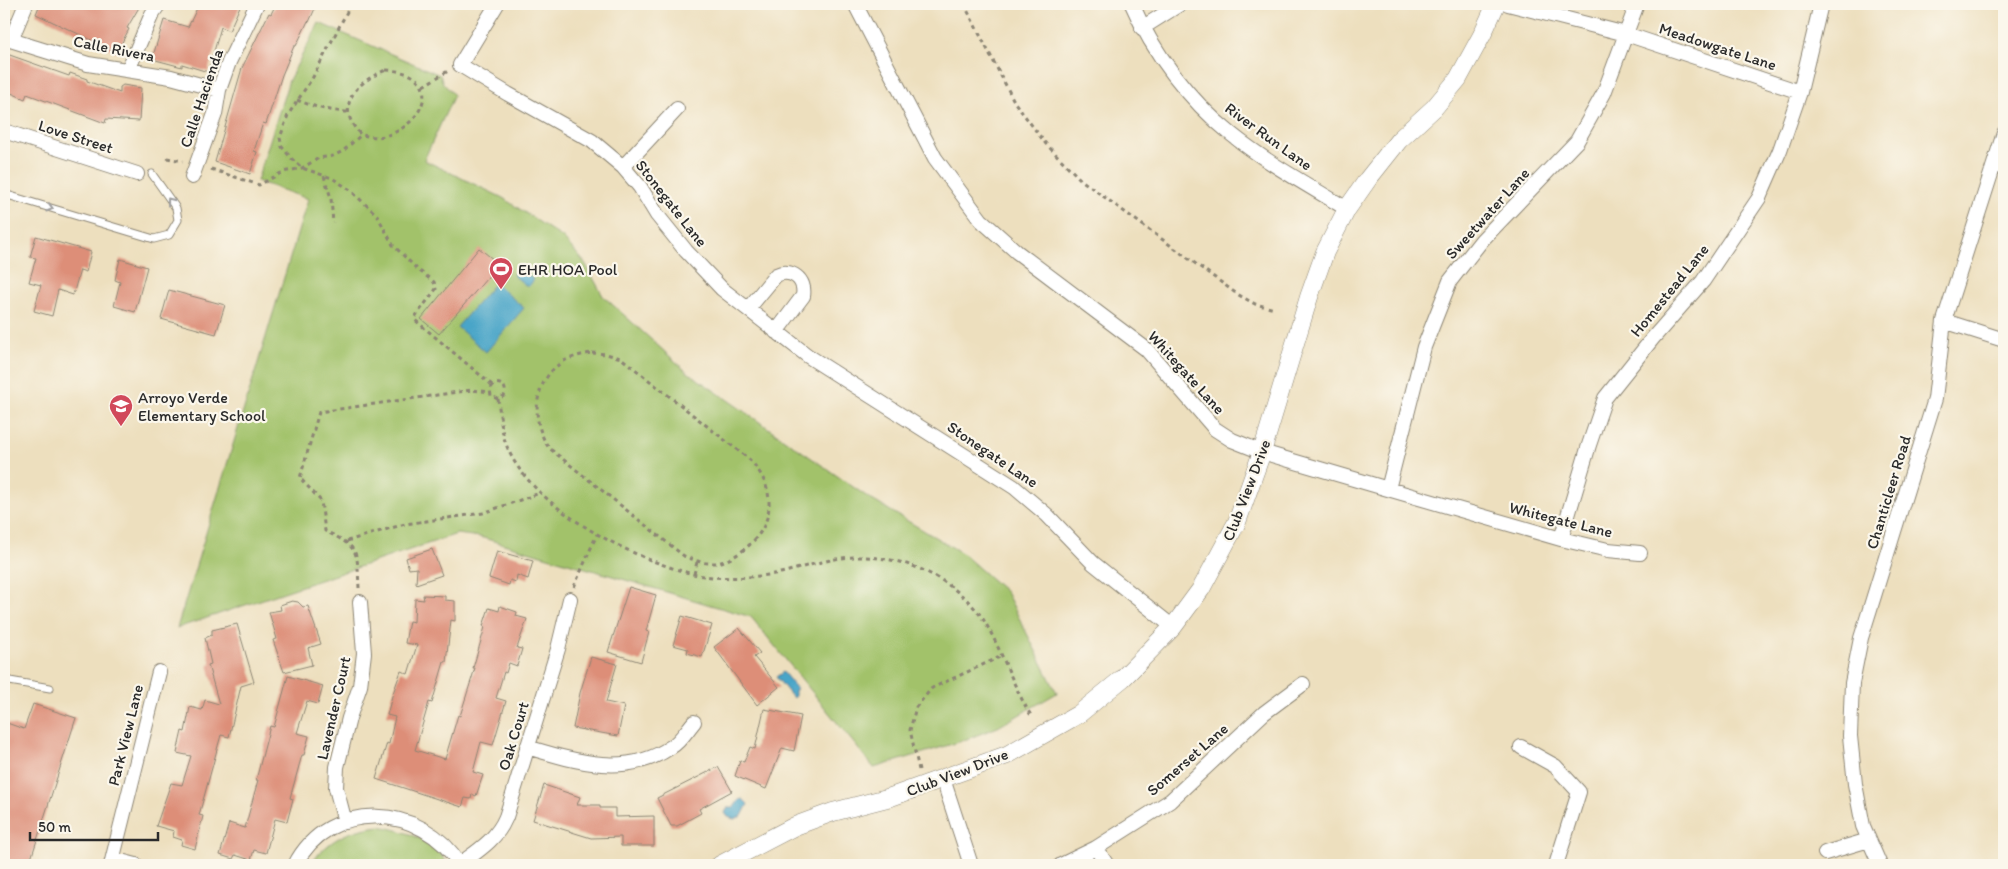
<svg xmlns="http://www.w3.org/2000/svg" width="2008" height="869" viewBox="0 0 2008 869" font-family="Itim,sans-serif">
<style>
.green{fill:#a2c26b;stroke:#66764b}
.water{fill:#4aa5c8;stroke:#3a687a}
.building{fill:#dd8e78}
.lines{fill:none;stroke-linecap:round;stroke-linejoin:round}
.service-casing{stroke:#8c8574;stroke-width:9}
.minor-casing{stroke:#8c8574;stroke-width:16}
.tertiary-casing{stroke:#8c8574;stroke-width:19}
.path{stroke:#8c8574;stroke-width:3;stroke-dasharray:4 4;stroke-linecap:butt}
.service{stroke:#fff;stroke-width:7}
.minor{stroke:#fff;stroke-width:14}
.tertiary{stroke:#fff;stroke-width:18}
.oneway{stroke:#a0a0a0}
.labels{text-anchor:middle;stroke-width:4.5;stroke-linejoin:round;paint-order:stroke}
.street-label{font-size:16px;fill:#2b2b2b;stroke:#fbf7ec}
.poi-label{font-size:16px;fill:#2b2b2b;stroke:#fbf7ec;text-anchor:start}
</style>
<rect width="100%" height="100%" fill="#fbf7ec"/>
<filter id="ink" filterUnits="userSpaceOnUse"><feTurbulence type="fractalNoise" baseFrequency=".02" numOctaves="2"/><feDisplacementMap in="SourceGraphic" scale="10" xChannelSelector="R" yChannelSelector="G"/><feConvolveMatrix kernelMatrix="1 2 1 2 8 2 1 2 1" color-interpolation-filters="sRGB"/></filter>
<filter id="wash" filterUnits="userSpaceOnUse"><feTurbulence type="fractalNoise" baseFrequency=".0096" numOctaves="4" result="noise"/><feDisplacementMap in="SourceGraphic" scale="20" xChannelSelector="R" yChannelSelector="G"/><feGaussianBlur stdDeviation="1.12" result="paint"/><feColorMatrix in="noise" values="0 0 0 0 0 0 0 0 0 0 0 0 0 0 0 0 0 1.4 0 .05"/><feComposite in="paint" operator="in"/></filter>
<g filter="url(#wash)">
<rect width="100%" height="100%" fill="#eddfbe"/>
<path class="green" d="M319,23L440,75L443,83L454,95L424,160L503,198L563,238L585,263L603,296L686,371L872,500L962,553L1006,592L1057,693L998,727L959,742L874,768L751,617L480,537L457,534L177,628L308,199L257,181L289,80Z
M380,826C407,832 434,839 448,865H309C330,839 347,830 380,826Z"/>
<path class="water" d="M519,267L534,280L528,287L513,275Z
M495,283L524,308L486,352L457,327Z
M783,672L797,689L795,690V696L793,698L776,677Z
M743,799L748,804L742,816L734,819L728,817L725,813L728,807H734L739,800Z"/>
<g id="blocks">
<path class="building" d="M40,4H141L127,28L129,29L117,52L36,14Z
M199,4H241L229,31L221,27L208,72L182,64V67L152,59L164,20L188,27Z
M276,4H317L309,22L308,21L296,46H294L282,75L266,124L263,123L254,151L257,152L250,174L215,162L242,68L269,13L271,14Z
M4,53L69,76L70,73L87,79V81L120,93V87L123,85L141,88L139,121L106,119L105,123L27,94L25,99L4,90Z
M36,236L91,252L86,272L80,270L73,295L58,290L52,316L34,311L41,285L29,282L36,258L30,257Z
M479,248L499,264L439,334L421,319Z
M120,259L147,267L135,312L114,306L120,282L115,280Z
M169,290L225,305L216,334L161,319Z
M432,549L442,575L416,584L417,568L409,569L406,558Z
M497,551L533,561L528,579L517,575L516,582L510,580L509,585L489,578Z
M629,587L656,595L646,631L649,632L641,662L608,652Z
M423,595L445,596V600L455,601V621L451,620L446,662H444L432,703L429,702L415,750L445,759L458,715L460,716L475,668H473L485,627L483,626L489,608L499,611L500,606L517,612L516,616L527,619L517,648L522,649L517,666L509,663L506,673L504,672L496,698L506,701L493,745L481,742L473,772L483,775L476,796L472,794L471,799L465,798L462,807L376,779L387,743L389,744L395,717L387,715L392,696L401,671L408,674L417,645L405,643L409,621L414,622L415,599L424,600Z
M292,601L298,602L303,607L308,606L321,644L308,648L312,665L284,672L273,640L277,639L269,612L281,610L280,605Z
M682,616L712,625L702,657L687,653L688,649L673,645Z
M237,624L254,682L241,686L229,737L221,735L199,815L203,816L195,849L181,845L182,840L173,837L174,831L156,826L171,783L182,785L191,756L177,753L182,731L185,732L190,707L202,710L205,700L219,704L208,665L211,664L205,638L212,635V630Z
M739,628L760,653L754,657L779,687L757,705L714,647Z
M591,657L617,664L606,702L624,706L618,736L573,728L580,693Z
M288,676L323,686L318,704L307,701L297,733L309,736L304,755H302L290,798L293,799L287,822L275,819L266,853L254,850L251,860L235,855L233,859L220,855L229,823L245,828L258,780H256L270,726L274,727Z
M33,704L76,718L29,865H4V722L24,729Z
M764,709L801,716L794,751L782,748L766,789L735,776L740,761L744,762L750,747L755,749Z
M718,767L732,791L699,809L701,813L677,826H671L657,798Z
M544,785L580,797L577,805H600V808H615V817L654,816V846H621V837L591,838L533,820Z"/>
</g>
</g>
<g filter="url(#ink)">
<use href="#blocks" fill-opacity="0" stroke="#8c8574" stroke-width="1"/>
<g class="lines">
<g class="service-casing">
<path id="service" d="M4,194L154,239L169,235L178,220L176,208L152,174
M4,680L50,688"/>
</g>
<g class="minor-casing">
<path id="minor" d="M497,4L460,65L508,94L592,141L623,167L640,187L657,215L686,251L722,289L808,356L1014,487L1047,515L1093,563L1173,627
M855,4L935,158L981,220L1017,252L1146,349L1215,429L1232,440L1262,452L1388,489L1561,539L1608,550L1640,553
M1132,4C1153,53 1189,100 1231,134C1267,163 1308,185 1347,209
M1508,4L1626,34L1800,92
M1142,28L1180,4
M4,38L88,64L171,77L219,90
M11,40L26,4
M128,70L152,14L159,4
M4,131L137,174
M623,167L677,109
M192,177L215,114L219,90L229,62L257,4
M748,309L776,275C791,268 806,279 803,296L776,332
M1944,321L2004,340
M1388,489L1424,347L1450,281L1482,240L1577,141L1604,93L1637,4
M1561,539L1589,445L1605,398L1653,338L1703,281L1759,198L1780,150L1800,92L1821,4
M527,747C574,761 626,778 671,747C680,742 687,730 694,722
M1521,747L1555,766L1579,792L1556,865
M943,779L971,865
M345,822L336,788L337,767L349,718L360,686L364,653L360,602
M1096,848L1107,865
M1825,853L1869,840
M113,859L136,865
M460,864C479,850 497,839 506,817L558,649L570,599
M111,865L159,672
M295,865C329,798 423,803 460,865
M1061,865L1096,848L1170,801L1264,713L1303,684
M1880,865L1863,826L1855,784L1850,736L1852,683L1861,638L1935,399L1944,321L2004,133"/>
</g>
<g class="tertiary-casing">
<path id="tertiary" d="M720,865L795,826L833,812L891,797L1007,755L1079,714L1123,678L1173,627L1201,589L1237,522L1262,452L1309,297L1325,252L1347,209L1368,179L1399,140L1434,108L1458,79L1482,35L1496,4"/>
</g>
<path class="path" d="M351,4L313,77L288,115L280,138L282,147L292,159L302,168L332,178L349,189L377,215L393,245L417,269L434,282L436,289L415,317V320L492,385
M964,4L1015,103L1046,144L1081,180L1237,294L1255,304L1275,309
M386,70C447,72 425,126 384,136C376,138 368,136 361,135C333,106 356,82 386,70Z
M423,86L448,71
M297,100C314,107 329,111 347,112
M167,158L183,161
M211,169L259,185L283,172L302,168L319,158L333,156L343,151L361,135
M324,176L331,198L333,223
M592,353L606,354L621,358L750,460C778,490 775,527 742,551C734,557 724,563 714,563C703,564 694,560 684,556L549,448C529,419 534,377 566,360C575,356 584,354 592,353Z
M498,399L491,396L490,389L494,384C502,382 508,388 504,396L498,399C500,414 501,430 506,444C528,506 632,559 693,574C714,579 739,578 760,576C785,574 803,566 826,561C863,552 903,558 936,577C955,588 973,603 985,622C1003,653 1013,687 1032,717
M347,541L405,524L483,513L540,493
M694,574L697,562
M574,587L597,534
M359,588C357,550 360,548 325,531L321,501L300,478L319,412L472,390L490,392
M919,770L910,730L916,707L932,688L1002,656"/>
<use href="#service" class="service"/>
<use href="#minor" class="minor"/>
<use href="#tertiary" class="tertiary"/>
</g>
<defs><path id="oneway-chevron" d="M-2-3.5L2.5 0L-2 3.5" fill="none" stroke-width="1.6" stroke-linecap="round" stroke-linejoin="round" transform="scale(1.25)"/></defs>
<g class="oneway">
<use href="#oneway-chevron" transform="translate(170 201) rotate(-128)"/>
<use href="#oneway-chevron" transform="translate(50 208) rotate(17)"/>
</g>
</g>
<defs>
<g id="stadium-pin" transform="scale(1.25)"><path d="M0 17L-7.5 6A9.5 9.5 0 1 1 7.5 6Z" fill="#d1495b" stroke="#fbf7ec"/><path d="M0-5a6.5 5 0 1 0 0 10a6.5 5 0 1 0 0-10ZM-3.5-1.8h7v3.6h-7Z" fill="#fff"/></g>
<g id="school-pin" transform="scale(1.25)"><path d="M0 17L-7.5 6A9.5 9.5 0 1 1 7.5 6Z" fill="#d1495b" stroke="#fbf7ec"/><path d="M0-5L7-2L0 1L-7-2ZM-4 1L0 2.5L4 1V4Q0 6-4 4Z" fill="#fff"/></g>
</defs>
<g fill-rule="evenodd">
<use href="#stadium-pin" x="501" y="269"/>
<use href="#school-pin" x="121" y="406"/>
</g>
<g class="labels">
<g class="street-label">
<text transform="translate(1718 46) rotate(18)" y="6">Meadowgate Lane</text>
<text transform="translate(114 48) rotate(11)" y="6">Calle Rivera</text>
<text transform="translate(201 98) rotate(-71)" y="6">Calle Hacienda</text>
<text transform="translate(76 136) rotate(18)" y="6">Love Street</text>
<text transform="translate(1269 136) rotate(36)" y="6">River Run Lane</text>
<text transform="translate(672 203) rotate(52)" y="6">Stonegate Lane</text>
<text transform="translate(1487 213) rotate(-48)" y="6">Sweetwater Lane</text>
<text transform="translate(1669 290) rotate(-51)" y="6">Homestead Lane</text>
<text transform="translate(1187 372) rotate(48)" y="6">Whitegate Lane</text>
<text transform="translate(993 454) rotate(34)" y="6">Stonegate Lane</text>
<text transform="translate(1246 490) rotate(-69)" y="6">Club View Drive</text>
<text transform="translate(1888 492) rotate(-73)" y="6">Chanticleer Road</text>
<text transform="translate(1561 519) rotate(14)" y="6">Whitegate Lane</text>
<text transform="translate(333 708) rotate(-77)" y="6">Lavender Court</text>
<text transform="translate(125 735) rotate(-76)" y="6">Park View Lane</text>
<text transform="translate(513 736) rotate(-73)" y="6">Oak Court</text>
<text transform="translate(1187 759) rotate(-41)" y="6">Somerset Lane</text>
<text transform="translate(957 772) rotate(-21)" y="6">Club View Drive</text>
</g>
<g class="poi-label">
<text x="518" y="275">EHR HOA Pool</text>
<text x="138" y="403">Arroyo Verde<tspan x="138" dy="18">Elementary School</tspan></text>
</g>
</g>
<rect width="2008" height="869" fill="none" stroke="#fbf7ec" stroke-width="20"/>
<path d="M30 832v8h128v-8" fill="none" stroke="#2b2b2b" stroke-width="2.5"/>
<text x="38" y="832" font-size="15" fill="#2b2b2b" stroke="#fbf7ec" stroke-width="4" paint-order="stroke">50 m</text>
</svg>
